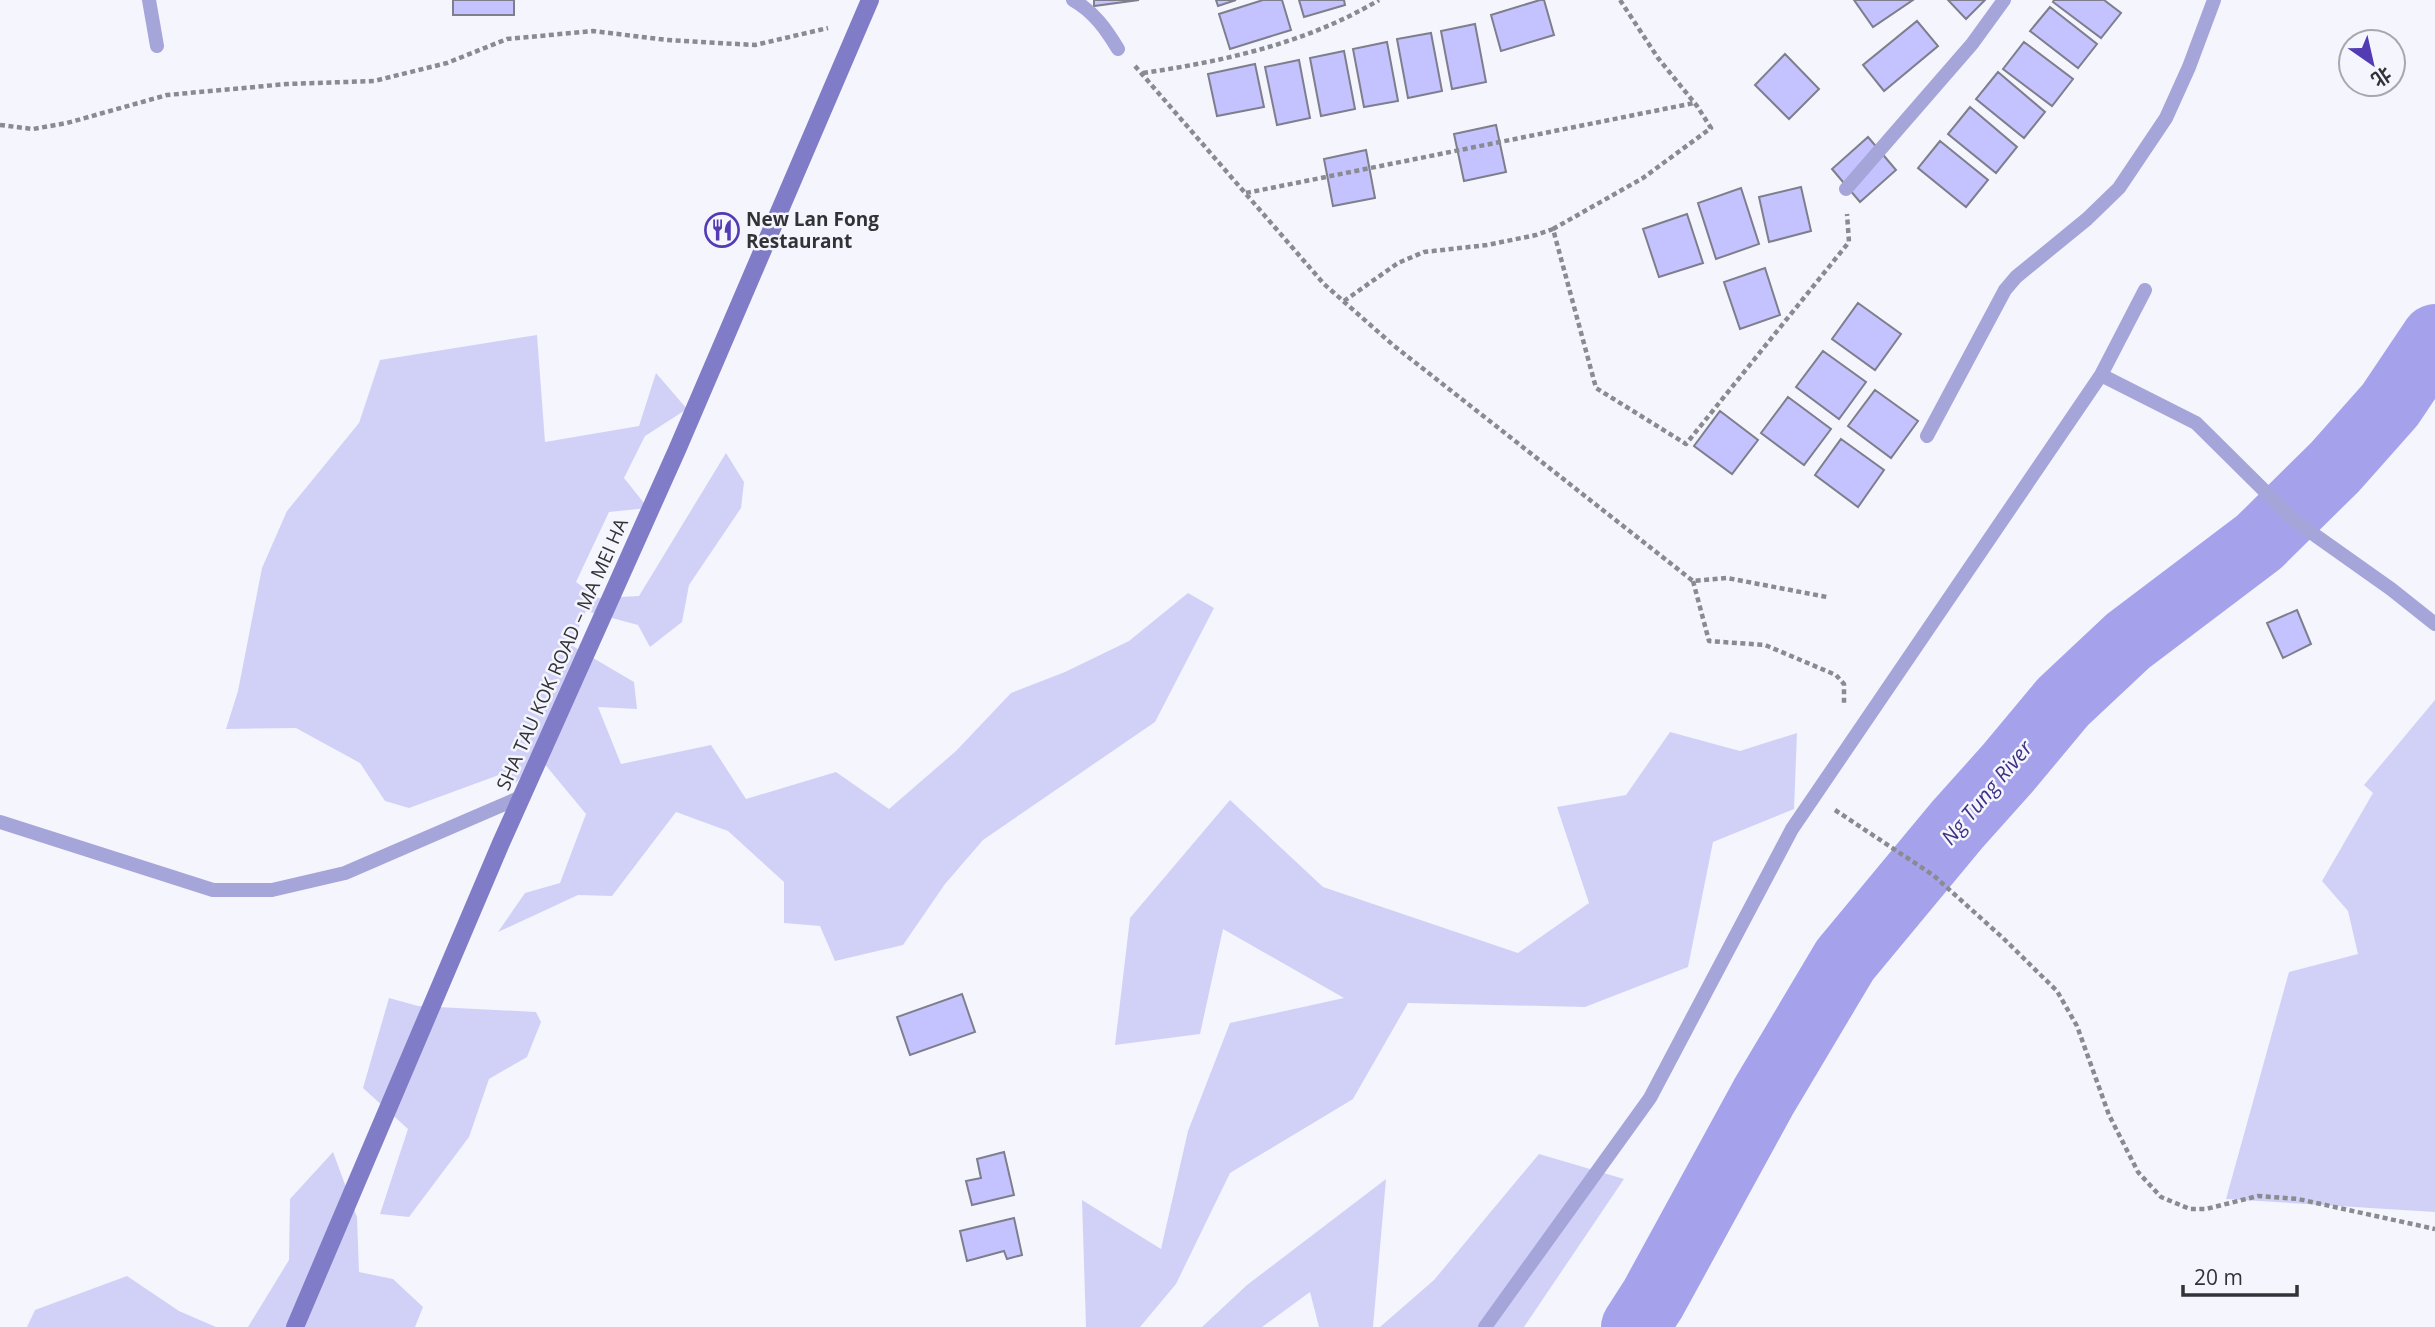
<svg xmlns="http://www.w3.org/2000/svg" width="2435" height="1327" viewBox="0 0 2435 1327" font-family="'Open Sans','Noto Sans SC',sans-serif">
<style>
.green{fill:#d1d1f8}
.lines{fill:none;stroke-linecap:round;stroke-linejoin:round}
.river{stroke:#a5a2eb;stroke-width:68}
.building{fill:#c4c3ff;stroke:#7e7e8c;stroke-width:2}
.path{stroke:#8a8a91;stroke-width:4.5;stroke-dasharray:5 3.5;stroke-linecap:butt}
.lane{stroke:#a6a5d9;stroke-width:14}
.secondary{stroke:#817cc7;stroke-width:18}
.labels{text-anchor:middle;stroke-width:5;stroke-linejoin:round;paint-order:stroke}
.poi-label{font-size:19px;font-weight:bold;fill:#323237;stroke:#f5f5fe;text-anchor:start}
.street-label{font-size:19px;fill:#323237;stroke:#f5f5fe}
.water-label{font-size:21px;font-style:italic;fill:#3f3185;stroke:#f5f5fe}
</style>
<rect width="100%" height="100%" fill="#f5f5fe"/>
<path class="green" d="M537,335L545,442L639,426L656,373L687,409L645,436L624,478L648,508L609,512L576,582L598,598L639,596L726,453L744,482L741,508L689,585L682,622L650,647L638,625L586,611L571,645L634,682L637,709L598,707L621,764L711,745L746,799L836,772L889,809L956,751L1011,693L1065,672L1129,641L1188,593L1214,608L1155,722L983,840L945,884L903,945L835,961L820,926L784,923V882L728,831L676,812L612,896L578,895L498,932L525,893L560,883L586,814L538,756L516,783L507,772L409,808L385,801L360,763L296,728L226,729L238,691L262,568L287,511L359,423L380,360Z
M2435,700V1212L2226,1199L2289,972L2358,954L2348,911L2322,881L2373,793L2364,785Z
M1670,732L1740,751L1797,733L1794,809L1713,842L1688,967L1585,1007L1408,1003L1353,1099L1230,1173L1176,1284L1140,1327H1086L1082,1200L1161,1249L1188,1131L1230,1023L1344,998L1223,929L1200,1034L1115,1045L1130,918L1230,800L1323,887L1518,953L1589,903L1557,807L1626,795Z
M389,998L418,1006L536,1012L541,1022L527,1057L489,1079L469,1137L409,1217L380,1214L408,1129L363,1088Z
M333,1152L357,1217L359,1272L393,1279L423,1307L415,1327H248L289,1260L290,1199Z
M1539,1154L1624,1179L1524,1327H1380L1434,1280Z
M1386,1179L1373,1327H1319L1310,1292L1262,1327H1202L1247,1285Z
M127,1276L179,1311L216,1327H27L35,1310Z"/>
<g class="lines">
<path class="river" d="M1635,1327L1653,1299L1764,1096L1845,960L1957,825L2008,768L2063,702L2128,641L2259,542L2335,467L2390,405L2435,338"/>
</g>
<path class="building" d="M453,0H514V15H453Z
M1094,0H1139L1094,6Z
M1216,0H1236L1218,6Z
M1263,0H1282L1291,30L1230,49L1219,14Z
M1299,0H1344L1345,5L1304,17Z
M1540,0H1544L1554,35L1501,51L1491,15Z
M1854,0H1913L1873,27Z
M1948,0H1985L1966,19Z
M2054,0H2104L2121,13L2101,38L2053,2Z
M2050,7L2097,44L2078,68L2030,31Z
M1917,21L1938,46L1884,91L1863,65Z
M1475,24L1486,82L1452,89L1441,31Z
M1431,33L1442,91L1408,98L1397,39Z
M1387,42L1398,101L1364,107L1353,49Z
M2024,42L2073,79L2052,106L2003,69Z
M1344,51L1355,109L1321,116L1310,58Z
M1785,54L1819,89L1789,119L1755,85Z
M1299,60L1310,118L1277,125L1265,67Z
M1255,64L1264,107L1217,116L1208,74Z
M1998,72L2045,112L2024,138L1976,99Z
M1970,107L2017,147L1996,173L1948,134Z
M1496,125L1506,172L1464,181L1454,134Z
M1868,137L1896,170L1860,202L1832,169Z
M1940,141L1988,180L1966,207L1918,168Z
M1366,150L1375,198L1333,206L1324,159Z
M1801,187L1811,231L1769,242L1759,197Z
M1741,188L1759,244L1716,259L1698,203Z
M1687,214L1703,263L1659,277L1643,229Z
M1765,268L1780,315L1740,329L1724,282Z
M1858,303L1901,334L1875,370L1832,339Z
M1823,351L1866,382L1839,419L1796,387Z
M1875,390L1918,421L1891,458L1848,426Z
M1788,397L1831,429L1804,465L1761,433Z
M1720,411L1758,440L1732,474L1694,446Z
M1841,439L1884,470L1858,507L1815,475Z
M2297,610L2311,644L2283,658L2267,623Z
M962,994L975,1032L910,1055L897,1017Z
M1004,1152L1014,1195L972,1205L966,1181L981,1178L977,1159Z
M1014,1218L1022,1255L1007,1259L1004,1251L967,1261L960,1231Z"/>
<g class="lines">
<path class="path" d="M1135,66L1324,284L1393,345L1693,581L1727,578L1827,597
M1143,73C1225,61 1307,43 1379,0
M0,125L33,129L67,123L167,95L287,84L374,81L447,63L507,39L593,31L667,40L755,45L828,28
M1246,193L1694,103
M1553,229L1643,178L1711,128L1697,106L1658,58L1620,0
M1344,301L1398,263L1424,252L1487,245L1536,235L1553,229L1596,388L1686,444L1849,242L1847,214
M1693,581L1709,641L1765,645L1836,675L1844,684V704
M1835,810L1933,875L2003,938L2057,991L2077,1026L2109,1115L2138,1172L2161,1197L2190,1209H2206L2258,1196L2298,1199L2435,1229"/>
<path class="lane" d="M149,0L157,46
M1073,0C1094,12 1106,29 1118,49
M1846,189L1972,44L2004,0
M2101,375L2196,423L2295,521L2391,589L2435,624
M1927,436L2005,290L2016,277L2087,219L2119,188L2166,118L2189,67L2214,0
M0,822L213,890H272L345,873L521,797
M1485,1327L1650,1098L1792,829L2101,375L2145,290"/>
<path class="secondary" d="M295,1327L501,843L677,450L870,0"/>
</g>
<defs>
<g id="restaurant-ring" transform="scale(1.75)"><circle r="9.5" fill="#f5f5fe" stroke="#523bb3" stroke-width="1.5"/><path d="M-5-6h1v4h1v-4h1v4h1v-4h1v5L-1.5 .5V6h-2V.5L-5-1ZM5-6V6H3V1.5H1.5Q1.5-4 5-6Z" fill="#523bb3"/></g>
</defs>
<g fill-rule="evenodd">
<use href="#restaurant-ring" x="722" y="230"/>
</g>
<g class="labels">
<g class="poi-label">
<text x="746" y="226">New Lan Fong<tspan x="746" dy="22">Restaurant</tspan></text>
</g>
<g class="street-label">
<text transform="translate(562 654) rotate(-66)" y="7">SHA TAU KOK ROAD – MA MEI HA</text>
</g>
<g class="water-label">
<text transform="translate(1987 793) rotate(-50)" y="7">Ng Tung River</text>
</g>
</g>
<g transform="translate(2372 63) rotate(146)"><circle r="33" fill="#f5f5fe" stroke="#a7a7ae" stroke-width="2"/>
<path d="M0-5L12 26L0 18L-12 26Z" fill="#523bb3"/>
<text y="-10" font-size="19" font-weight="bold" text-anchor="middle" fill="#323237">北</text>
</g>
<path d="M2183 1285v10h114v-10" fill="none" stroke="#323237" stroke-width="3.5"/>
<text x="2194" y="1285" font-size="21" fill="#323237" stroke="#f5f5fe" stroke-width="5" paint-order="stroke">20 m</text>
</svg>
